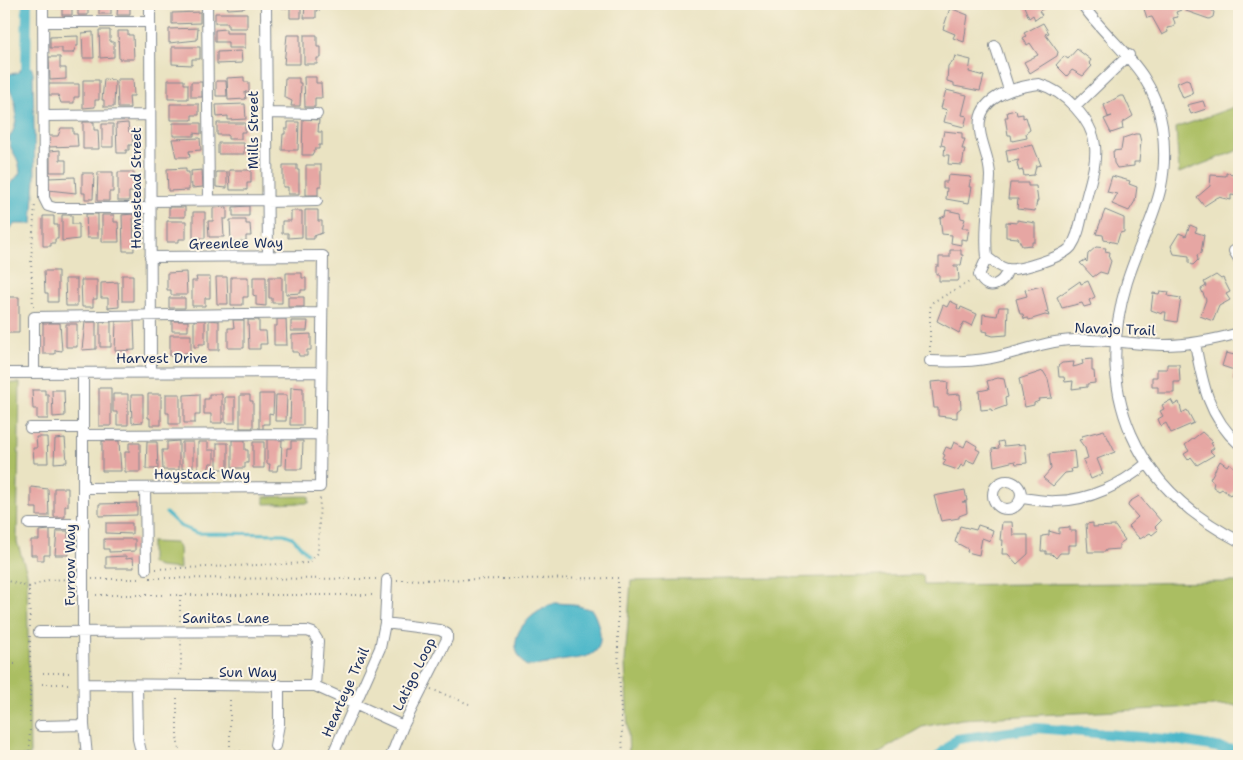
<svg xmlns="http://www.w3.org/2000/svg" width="1243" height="760" viewBox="0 0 1243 760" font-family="'Shantell Sans',sans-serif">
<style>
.green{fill:#aabe62;stroke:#627660}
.water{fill:#4cb7c9;stroke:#347394}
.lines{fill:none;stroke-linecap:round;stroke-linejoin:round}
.stream{stroke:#4cb7c9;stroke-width:3}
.canal{stroke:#4cb7c9;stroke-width:10}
.building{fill:#e6a6a3}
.minor-casing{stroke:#828990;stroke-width:12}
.path{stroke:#828990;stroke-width:2;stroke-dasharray:1 4;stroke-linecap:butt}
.minor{stroke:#fff;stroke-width:10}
.labels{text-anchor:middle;stroke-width:4;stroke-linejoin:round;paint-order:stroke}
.street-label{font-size:14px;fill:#1b2f5e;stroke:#fcf5e5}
</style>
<rect width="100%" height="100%" fill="#fcf5e5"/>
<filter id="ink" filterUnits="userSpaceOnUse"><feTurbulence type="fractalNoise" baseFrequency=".02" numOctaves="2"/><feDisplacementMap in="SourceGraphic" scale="10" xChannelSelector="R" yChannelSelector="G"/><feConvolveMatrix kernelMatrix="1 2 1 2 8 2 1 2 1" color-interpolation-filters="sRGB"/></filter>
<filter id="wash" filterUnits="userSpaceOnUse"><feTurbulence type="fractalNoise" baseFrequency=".0096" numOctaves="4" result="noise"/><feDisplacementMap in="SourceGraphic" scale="20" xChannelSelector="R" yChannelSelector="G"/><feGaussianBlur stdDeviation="1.12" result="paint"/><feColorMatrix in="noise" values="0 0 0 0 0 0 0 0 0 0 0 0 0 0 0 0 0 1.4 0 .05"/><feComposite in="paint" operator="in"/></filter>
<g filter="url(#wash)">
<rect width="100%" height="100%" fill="#eae3c2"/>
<path class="green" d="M1239,53V150L1179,173L1176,128L1234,107Z
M4,383H20L17,542L27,573L30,756H4Z
M309,496V503L264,504V497Z
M151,542L175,543L179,547L180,569L159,567L151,563Z
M923,575L924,585L1239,582V707L1233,705L962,719L922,727L873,756H629L625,662L631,581Z"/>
<path class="water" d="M26,64L31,67L33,72L35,179L32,224H15L4,235V218L8,214C9,207 7,204 6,197C4,188 15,180 20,173C19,153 10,155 9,138C21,121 17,99 6,82L9,74L17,73Z
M555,603L572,604L592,610C599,622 607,648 590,655C580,659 570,659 560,661C548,664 538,666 526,666C500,639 529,613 555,603Z"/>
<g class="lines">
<path class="stream" d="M166,513L180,526L197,533L284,534L292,537L307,553"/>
<path class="canal" d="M26,75L27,4
M939,756L957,739L1037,728L1176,740L1239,751"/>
</g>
<g id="blocks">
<path class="building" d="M56,4H72V15H62V6H56Z
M78,4H88V15H78Z
M99,4H111V14H99Z
M118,4H130V15H117Z
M169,4H189V10L169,9Z
M227,4H245V8L228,9Z
M282,4H301V18H290V8H282Z
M305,4H320V10H316V18H304Z
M1023,4H1045L1046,7L1039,11L1042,15L1035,20L1033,15L1029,18Z
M1149,4H1179L1181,10L1176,12L1178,17L1173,18L1175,23L1173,27L1167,28L1168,32L1162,35L1152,17L1147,18L1144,9L1149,7Z
M1189,4H1208L1207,7L1214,12L1213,17L1209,19L1186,11Z
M950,8L968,15L964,42L953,38L955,34L943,29Z
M200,12V23L172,24V13Z
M215,13H247V28H228V23H215Z
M1043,23L1049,33L1045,34L1058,52L1057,56L1030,73L1024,62L1038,55L1030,43L1027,45L1023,38L1026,36L1024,33Z
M198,28L197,40L169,43V29Z
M226,29V33H245V48H228V42H215V30Z
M99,30H110V42H114V57L100,58Z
M118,31H128V35H133L134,59H119Z
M93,32L94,58H83L82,33Z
M287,35H300V64H284Z
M304,35H317V47H321V58H317V64H304Z
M78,36V46H76L73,53H62V48H50V37Z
M172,47H200V59H192V65L172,64Z
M1077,49L1091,60L1089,63L1092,66L1083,76L1072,70L1067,76L1056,65L1064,56L1068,59Z
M241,51L242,63L217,64V52Z
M955,56L971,60L969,72L984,76L980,91L954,86V83L947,81L948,66L951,62H953Z
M49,57H60V68H66V79L50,80Z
M244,77V82H249V92H245L246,99L228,100L227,78Z
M304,77H316V83H321L322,98H315V107H305Z
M285,78H299V83H301L300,106H291L292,101L284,97Z
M104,79L114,80L115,82L114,107H104V100H102Z
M117,79H133L134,96H129L130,108H118Z
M1186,79L1189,80L1193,94L1183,98L1177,83Z
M83,80H99V100H95V107L83,108Z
M168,80H184V84H188V99H168Z
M216,81H226L227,96H216Z
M191,82H202V97H191Z
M48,84H79V97H74V103H61L58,95H49Z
M946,90L967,95L962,115L967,116L964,127L944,122L947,110L941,108Z
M1120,96H1124L1133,116L1122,123L1123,129L1111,133L1104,119L1112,116L1108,117L1104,105Z
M1203,101L1206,109L1191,114L1187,105Z
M170,104H199V115H192V120H170Z
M245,104L246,119L228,120V116L217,117L216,105Z
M1016,110L1017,115L1023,114V118L1026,117L1030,130L1026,133L1027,138L1012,141L1011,135H1008L1005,117H1008L1007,112Z
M303,119L319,120L318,132H322V145H319V149H315L312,155H302Z
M83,122H94V130H98L99,149H83Z
M288,122H299L298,150H282L283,134H285V129H288Z
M128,123L129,132H132L133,145H129V150H126V153H117L116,124Z
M173,123H201V134L194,133V136H173Z
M217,123H245V132H241V139H228V135H217Z
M102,124H113V147H102Z
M61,128H73V134H77L78,146L48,147V136H58Z
M944,131L962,133V139H965L962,149H965L962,165L948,164L949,155H944L945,146L941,145Z
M1135,134H1139L1141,142L1139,162H1134V166L1117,168L1114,163L1113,151L1121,150L1123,138Z
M200,138L201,150L189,151L190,157H176L172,139Z
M218,143H244V154H218Z
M1033,145L1041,165L1036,166L1034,175L1024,176L1023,170L1019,171L1017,163L1019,160L1008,162L1006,150Z
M60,150V160H66V172H50V151Z
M283,165H297V170H299V194H288V187H283Z
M306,165H321V186H318V195H306Z
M186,168V172H189V190L168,191L167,169Z
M202,170L203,187L192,188L191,171Z
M229,170H251V183H247V190H230Z
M98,172H113V192H109V201H97Z
M118,172H134V192H129V201H118Z
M216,172H227V188L216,187Z
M82,173H94L93,199H85V193H82Z
M1226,173L1234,174V177L1239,178V196L1231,195V200L1218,197L1204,206L1197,197L1210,186L1211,175L1226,176Z
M948,175L971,177L969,187H972L969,203L946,199L947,188H943V182H947Z
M1112,176L1130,181L1129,184L1137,187L1135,201L1129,211L1112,204L1117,194L1107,192Z
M75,177L76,193L48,190V178Z
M1010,183H1028V186H1036L1038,201H1037L1035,211L1017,209L1018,199H1008Z
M249,206V216H233V207Z
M169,207H185V217H169Z
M227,207V219H223L224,237H209L208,221H213V208Z
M305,210H318V221H322V233L314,236V239H305Z
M946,210L960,213L961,218L965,219L962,228H969L967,240L961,239V245L951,243L952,235L942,234L940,218L945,216Z
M1105,210L1124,218V232L1120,233L1117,243L1104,240L1103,235L1096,234Z
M291,211H302V237L288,238V233H282V221H291Z
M193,212H205V238H193Z
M86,214H98V238H87Z
M133,214L134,251H123L122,215Z
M62,215H72V224H79V239L62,241Z
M102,215H114V222H118L119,242H102Z
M43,216H54V225H58V239H55V243H51V246H43Z
M230,220H246V224H250L251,236H246V241L231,242Z
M1017,220L1035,223V242H1032V245L1022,246L1018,238L1006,237V222L1017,223Z
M167,221H186V239H179V242H167Z
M1190,225L1197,228L1195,232L1204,235L1201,253L1197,255L1198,260L1193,265L1189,263V256L1174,254L1171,246L1179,233L1186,236Z
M1096,247L1106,248L1105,251L1110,252L1109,258L1111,261L1107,274L1100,272L1093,277L1080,263L1085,260L1087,262L1088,254Z
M950,250H961V255H963L961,265H954V267H958L959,279L958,281H939V274H936V266H939V257H950Z
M44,271H58V302H48V293H45Z
M186,272L187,295H171V290H167V273Z
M286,273H302V278H306V290H301V293L286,294Z
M122,275H133V301H122Z
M1216,275L1221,279L1223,278L1230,292L1226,294L1230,300L1219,306L1213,321L1200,316L1206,300L1201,289L1206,286L1204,282Z
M196,277H210V298H205V306H192V281H197Z
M216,277H227L228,304H217Z
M231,277H248V297H243V305H231Z
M253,277H266V306L256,305V296L253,295Z
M269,277H282V303H272V298H269Z
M65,279H77V306H66Z
M81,280H97V299H93V307H82Z
M1080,281L1081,284L1088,281L1095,297L1089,300L1091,305L1084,307L1082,303L1062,308L1057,297Z
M118,282L119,307L108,308V298H101V283Z
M1042,286L1048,311L1045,312L1048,313L1049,316L1045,315L1029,320L1028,318L1024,319L1023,314H1020L1016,299L1027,296L1025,290Z
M1160,291L1169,292L1168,296L1181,298L1177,322L1165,320L1166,312H1162V314L1151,310L1153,293L1159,294Z
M4,297H19V333H4Z
M288,297H304V307H288Z
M169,298H185V308H169Z
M950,301L958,305L957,308L960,310L961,307L977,314L972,326L964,322L959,333L937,321L943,305L947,307Z
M999,307H1008L1007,335L993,336L987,334L988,332L982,331L983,314L997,316Z
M277,319H286L287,345H274V326H277Z
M134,320L135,350L115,351L116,321Z
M194,320H205V344H199V347H194Z
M209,320L219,321V350H209Z
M233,320H244V348H228V328H234Z
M248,320H259V331H266L267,344H260V349H249Z
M172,321H188V331H172Z
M291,321H308L307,331H291Z
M85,322H96V349L82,350Z
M100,322H111V347H100Z
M43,323H60L62,351L55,350V354H43Z
M66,324H77V347H66Z
M311,334V350H307V356H299L298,352H292V335Z
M170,335H191V353H184V356H170Z
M1226,353L1239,356V383L1233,379L1234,370L1222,366Z
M1092,359V371H1094L1095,383L1087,384V387L1072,389L1073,381L1065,382L1064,377H1059L1058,366L1062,363L1074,362L1073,367L1077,366L1083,364L1082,360Z
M1167,364H1179L1180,382H1174V393H1158V387H1152V377H1157V369H1167Z
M1043,371L1048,379L1052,398L1038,399L1039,401L1034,403V405L1025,407L1019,379Z
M998,378L1004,379L1008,397L1005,398L1006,406L992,411L991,409L981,410L979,391L989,389L987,381Z
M944,381L948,382L947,395L960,394L961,408L957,411V418L938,416V408H934L931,382Z
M291,387L303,388V425H290Z
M99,388H111V426H99Z
M32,390H45V394H48V419H37V409H33Z
M52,390H64L65,416L53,417Z
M113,394H128V425H117V412H113Z
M148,394H161V425H150V418H148Z
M166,394H180V424H169V413H166Z
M200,394V415H195V423H184V395Z
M209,394H222V423H211V414H204V399H209Z
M259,394H274L273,414L269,413V424H263V429H259Z
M131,395H143V422L132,423Z
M240,395H250V401H253V428H240Z
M276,395H287L286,421H275Z
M225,397H235V423H225Z
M1171,400L1174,405L1179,402L1182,413L1187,410L1194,423L1171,433L1166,423L1161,426L1158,419L1163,416L1160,411L1164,409L1162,405Z
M1104,430L1115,452L1097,459L1103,474L1091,479L1083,460L1088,458L1085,448L1079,440L1083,439L1082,436Z
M1202,432L1213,442L1211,443L1214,448L1210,451L1214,455L1197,465L1191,457L1188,460L1184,454L1189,451L1185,445Z
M36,437H47L48,463H34L33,448H37Z
M65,438L67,462L54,463L55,439Z
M267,439L282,440L281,465H278L277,471H269L270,464H267Z
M232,440H245V450H248V463H245V468H232Z
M967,440L977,446L976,449L980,451L974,463L967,460L964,467L961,465L958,470L943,465L946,460L943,459L945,455L943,454L946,447L951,449L954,442L964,447Z
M102,441H119L121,471H102Z
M179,441V470H163L162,450H167V442Z
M291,441H303L302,469H286L287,448H291Z
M1003,441L1004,446L1025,444L1027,463L1016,464L1015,461L994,466L992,449L999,448L998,442Z
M147,442H157L158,469H146Z
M182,442H193V469H182Z
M198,442H208V450H214V463H210L208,471H198Z
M253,442H264V468H253Z
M129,443H140V472H125V452H129Z
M217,443H228V469H217Z
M1074,451L1076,468L1071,469L1072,472L1065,473L1053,486L1043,478L1051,469L1049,454Z
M1220,461L1227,466L1229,463L1239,471V485L1230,495L1222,489L1219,491L1213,487L1214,482L1210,479Z
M31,487L48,489L49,516H37V508H31Z
M54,488H68V506H65V517H54Z
M965,490L967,501L962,502H966L967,513L959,516V518L941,521L934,496Z
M1139,496L1161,521L1155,527L1158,530L1152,535L1150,533L1140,539L1128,526L1138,517L1128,506L1129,502Z
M137,503V515L99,516V504Z
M1002,522H1012L1013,535H1028V554L1017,564L1008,554H1002L1003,540H1000Z
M106,523H132V534L106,533Z
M1093,523V527L1115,526L1125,540L1119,544V549L1106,550L1105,552H1088L1086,524Z
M978,525L993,530L990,541L982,538L979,555L967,552L968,549L955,542L960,526L976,530Z
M1070,527V531H1076V545H1068V553H1060L1056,558L1052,554H1046V551H1041L1042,536L1049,535V531L1059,534V528Z
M50,530V555H44V560H37V555H31V540H39V531Z
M57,531H68V555H55Z
M104,539H135V551L109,552V549H104Z
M126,556V559L133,558L134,568H106V557Z"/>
</g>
</g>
<g filter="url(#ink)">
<use href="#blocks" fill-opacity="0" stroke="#828990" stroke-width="1"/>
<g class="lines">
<g class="minor-casing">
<path id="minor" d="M43,4L44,198L48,206L55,208H150
M150,4L151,372
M207,4L209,200
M266,4L268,256
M1082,4C1112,47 1153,67 1162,126C1172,194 1146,222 1127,282C1093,395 1135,488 1239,541
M43,22H150
M995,46L1009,90
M1039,84C1064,91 1092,119 1095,146C1097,165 1089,185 1085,203C1081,217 1080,234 1071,247C1063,257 1019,271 1007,269C999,267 993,262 987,257C984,230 989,203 990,176C990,160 982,146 980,131C975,98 1013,87 1039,84Z
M1075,107L1129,55
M267,113L317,114
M44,116L150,115
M150,201L267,200
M267,202L317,201
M1234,251L1239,259
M987,257L979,275C988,294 1003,284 1008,269
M1195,343C1202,381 1208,417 1239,444
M930,361C951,362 970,362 991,358C1018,353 1044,341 1073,340C1103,338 1134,345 1164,345C1190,345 1214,340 1239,333
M4,373L321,372
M34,373V317L322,313
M83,373V632L84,725L87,756
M30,428H83
M83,435L321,434
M993 495a14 14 0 1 1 28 0a14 14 0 1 1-28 0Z
M84,488L320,487L323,256L150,257
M145,488L146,569
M1021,498C1033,499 1045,502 1056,501C1089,501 1122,484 1146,464
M29,524H84
M385,623L440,630L447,634V639L403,726L391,756
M39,632L307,631L313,633L318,641L315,686
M84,684L315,686L403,726
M137,685L138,739L142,756
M40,726L84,725
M275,746L279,724V685
M332,756L380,648L385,623L387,580"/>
</g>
<path class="path" d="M33,307L31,261L35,204
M930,352V308L933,302L971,281
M156,569L309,563L318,553L320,497
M150,578L377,579
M92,579H142
M4,580L29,587L30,629
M397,580L618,578V647L623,756
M29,587L49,580L72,579
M96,595H374
M180,595V623
M30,636V724
M4,664H16
M43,673H71
M179,675L181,667V640
M42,684H71
M431,689L469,704
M177,698V737L180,756
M230,750L270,755
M29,756L30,729
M230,756V698"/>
<use href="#minor" class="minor"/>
</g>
</g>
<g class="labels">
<g class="street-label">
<text transform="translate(253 130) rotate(-90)" y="5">Mills Street</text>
<text transform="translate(136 188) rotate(-90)" y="5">Homestead Street</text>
<text transform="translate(236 243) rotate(-1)" y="5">Greenlee Way</text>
<text transform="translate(1115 329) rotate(2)" y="5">Navajo Trail</text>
<text x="162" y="363">Harvest Drive</text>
<text x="202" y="479">Haystack Way</text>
<text transform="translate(70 565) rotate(-90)" y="5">Furrow Way</text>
<text x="226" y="623">Sanitas Lane</text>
<text x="248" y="677">Sun Way</text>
<text transform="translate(414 674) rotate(-64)" y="5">Latigo Loop</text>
<text transform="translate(345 692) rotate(-66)" y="5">Hearteye Trail</text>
</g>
</g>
<rect width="1243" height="760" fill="none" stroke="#fcf5e5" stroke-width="20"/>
</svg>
